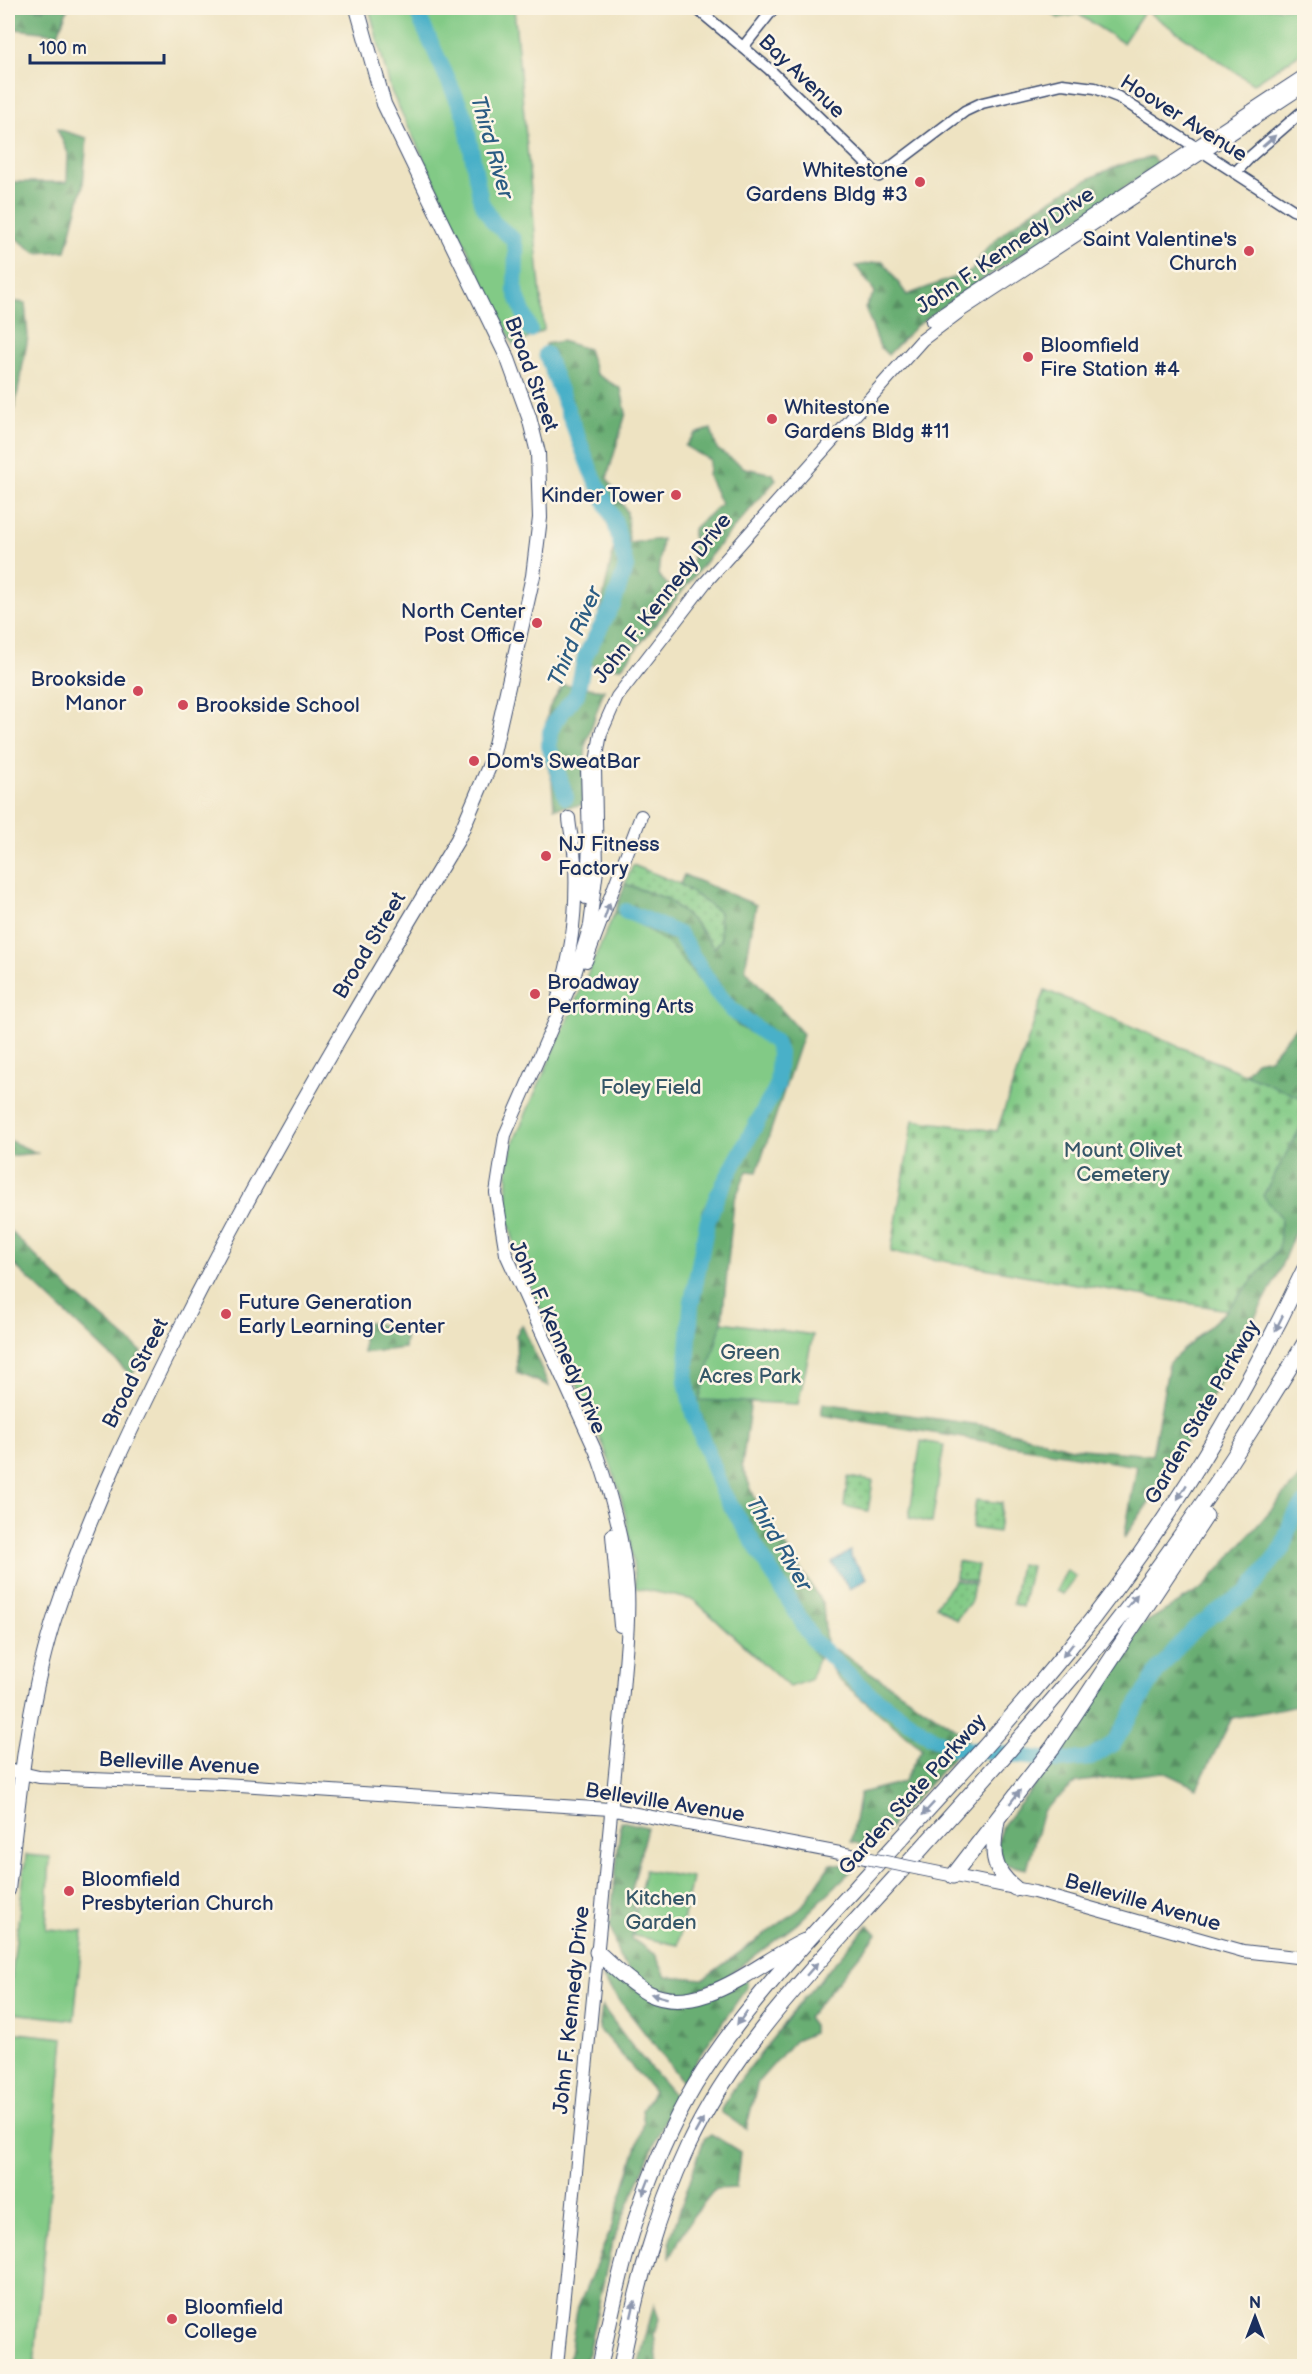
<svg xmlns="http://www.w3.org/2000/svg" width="1312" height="2374" viewBox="0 0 1312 2374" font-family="'Balsamiq Sans',sans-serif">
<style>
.grass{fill:url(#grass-dots);stroke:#4e7c72;stroke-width:1.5}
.forest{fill:url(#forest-firs);stroke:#426e68;stroke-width:1.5}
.cemetery{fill:url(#cemetery-stones);stroke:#4e7c72;stroke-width:1.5}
.green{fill:#82ca86;stroke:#4e7c72;stroke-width:1.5}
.water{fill:#49b0c8;stroke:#327093;stroke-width:1.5}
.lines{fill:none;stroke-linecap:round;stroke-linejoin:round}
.river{stroke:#49b0c8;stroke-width:16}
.tertiary-casing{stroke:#3b4a6d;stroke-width:13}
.secondary-casing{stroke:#3b4a6d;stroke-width:14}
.primary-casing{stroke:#3b4a6d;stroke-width:16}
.motorway-casing{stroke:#3b4a6d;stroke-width:17}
.tertiary{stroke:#fff;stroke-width:10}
.secondary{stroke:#fff;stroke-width:12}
.primary{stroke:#fff;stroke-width:14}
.motorway{stroke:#fff;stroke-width:15}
.secondary-bridge-casing{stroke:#3b4a6d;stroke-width:14;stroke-linecap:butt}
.secondary-bridge{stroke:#fff;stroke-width:12}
.oneway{fill:#8d97ae}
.poi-dot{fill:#d1495b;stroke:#fcf5e5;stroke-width:2}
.labels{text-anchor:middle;stroke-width:5;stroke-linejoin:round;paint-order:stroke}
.street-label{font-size:21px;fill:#1b2f5e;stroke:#fcf5e5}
.poi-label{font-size:21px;fill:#1b2f5e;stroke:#fcf5e5;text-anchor:start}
.park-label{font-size:21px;fill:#355668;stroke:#fcf5e5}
.water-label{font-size:22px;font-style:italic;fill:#2b5c83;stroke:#fcf5e5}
</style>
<defs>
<pattern id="grass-dots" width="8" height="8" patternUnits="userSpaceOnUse" patternTransform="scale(1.5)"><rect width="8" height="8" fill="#82ca86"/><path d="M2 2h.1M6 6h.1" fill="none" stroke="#6aa471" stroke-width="1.8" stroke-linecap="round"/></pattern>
<pattern id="forest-firs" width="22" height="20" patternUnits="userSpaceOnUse" patternTransform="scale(1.5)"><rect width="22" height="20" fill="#69ae73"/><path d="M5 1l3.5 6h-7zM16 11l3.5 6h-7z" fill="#568e62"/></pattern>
<pattern id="cemetery-stones" width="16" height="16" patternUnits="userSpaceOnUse" patternTransform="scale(1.5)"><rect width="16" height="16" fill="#82ca86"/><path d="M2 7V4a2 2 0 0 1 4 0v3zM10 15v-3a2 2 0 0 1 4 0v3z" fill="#6aa471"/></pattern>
</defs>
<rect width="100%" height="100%" fill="#fcf5e5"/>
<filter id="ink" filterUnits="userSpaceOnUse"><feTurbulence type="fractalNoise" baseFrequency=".0167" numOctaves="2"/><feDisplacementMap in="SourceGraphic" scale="12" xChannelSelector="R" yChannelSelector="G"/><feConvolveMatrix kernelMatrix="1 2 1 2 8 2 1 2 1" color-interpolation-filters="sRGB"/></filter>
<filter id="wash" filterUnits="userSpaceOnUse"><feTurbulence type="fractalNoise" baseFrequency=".008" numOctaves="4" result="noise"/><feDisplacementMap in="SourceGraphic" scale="24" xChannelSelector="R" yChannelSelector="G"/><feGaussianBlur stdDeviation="1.35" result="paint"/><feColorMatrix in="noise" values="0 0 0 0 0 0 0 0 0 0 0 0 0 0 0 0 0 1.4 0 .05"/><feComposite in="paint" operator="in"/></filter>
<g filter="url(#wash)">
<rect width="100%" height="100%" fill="#eee3c2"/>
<path class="grass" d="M633,865L680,884L719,912L721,940L714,948L696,924L667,899L625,884Z
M848,1477L873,1481L868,1511L844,1506Z
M976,1500L1002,1503L998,1532L972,1528Z
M958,1561L978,1565L975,1582L956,1578Z
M1020,1564L1031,1566L1022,1607L1013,1604Z
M955,1580L974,1584L971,1601L956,1620L936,1605Z"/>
<path class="forest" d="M8,8H68L58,34L8,28Z
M57,129L87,138L83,185L66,251L36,253L8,232V182H67L68,153Z
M1152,157L1159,165L968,289L916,326L888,355L880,347L865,307L875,292L856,266L883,261L907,295L972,271C989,230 1079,180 1121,165C1130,161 1142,160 1152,157Z
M8,301L25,303L28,337L11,428L8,430Z
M561,341L588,349L596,374L621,389L626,413L607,478L627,512L629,543L662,539L658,575L671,588L693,560V529L721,504L708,476L710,460L685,446L695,434L711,429L717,449L745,468L773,474L776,480L718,546L621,668L579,664L599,616L615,543L544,362L546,344Z
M563,685L604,690L586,743L582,805L554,808L552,781L542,743L549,708Z
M684,875L756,905L745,969L803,1034L757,1172L747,1171L734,1201L722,1322L753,1385L742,1466L756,1501L823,1604L826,1643L818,1659L808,1669L665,1399L738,1026L644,927L615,912L625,884L667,899L696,924L714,948L721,940L719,912L680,884Z
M1304,1017V1149L1302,1161L1304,1164V1210L1275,1281L1167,1476L1124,1538L1137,1466L821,1415L823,1403L988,1426L1072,1448L1152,1455L1169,1363L1227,1310L1263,1196L1242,1077L1256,1061L1270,1058Z
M8,1140L37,1153L8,1156Z
M8,1229L68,1288L142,1352L132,1376L8,1259Z
M363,1321L406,1330L404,1348L363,1353Z
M522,1325L549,1386L517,1373L516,1335Z
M1304,1472V1704L1232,1718L1197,1788L1163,1772L1077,1782L1043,1811L1027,1869L1003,1864L997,1843L1004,1824L1061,1752L1143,1624L1203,1588Z
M835,1649L965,1735L968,1741L872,1847L851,1842L860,1793L903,1782L922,1749L838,1679L830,1666Z
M621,1821L647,1827L630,1897L636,1913L632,1939L655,1954L666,1976L703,1979L801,1908L831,1863L855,1867L797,1924L725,1978L689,1993L662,1991L637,1980L619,1957L610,1925Z
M868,1925L877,1934L807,2018L813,2026V2033L794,2041L758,2082L746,2129L721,2112L731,2092L803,1999Z
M610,1971L664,2003L747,1979V1987L682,2081L603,1979Z
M602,2006L634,2049L675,2096L612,2243L585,2366H568L577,2310L612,2226L644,2123L642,2110L654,2092L599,2029Z
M711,2134L740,2152L736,2188L715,2189L693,2216L669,2258L670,2240L704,2139Z
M654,2305L659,2319L654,2334L658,2366H638Z"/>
<path class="cemetery" d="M1045,990L1304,1099V1121L1263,1196L1281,1217L1279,1249L1227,1310L891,1252L913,1120L997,1131Z"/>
<path class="green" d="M369,8H514L544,330L514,346L391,91Z
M1045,8H1304V51L1253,84L1145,10L1123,43L1078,14L1058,18Z
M615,912L644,927L669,944L738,1026L776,1047V1079L703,1210L681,1392L722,1505L818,1659L810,1680L789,1687L694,1600L636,1588C632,1553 628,1517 617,1484C593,1409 554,1337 520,1266L507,1215L508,1165L513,1143Z
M722,1322L813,1335L798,1404L699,1400Z
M921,1441L944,1445L932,1523L909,1518Z
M1067,1570L1076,1577L1063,1594L1056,1591Z
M26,1855L50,1857L46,1929L83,1931L74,2020L12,2013L8,2007Z
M645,1870L692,1878L678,1945L634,1936L637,1908Z
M9,2032L64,2038L34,2366H8Z"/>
<path class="water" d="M850,1551L851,1557L867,1578L850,1589L832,1563Z"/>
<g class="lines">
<path class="river" d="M415,8L465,117L481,202L493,222L513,239L516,250L515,291L530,330
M546,354L590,469L615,522L626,567L613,604L585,656L577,694L555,721L550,732L549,746L566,797
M626,911L679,934L713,988L732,1010L775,1042L779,1053L777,1086L717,1196L707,1223L691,1306L686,1381L693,1414L722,1491L813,1640L867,1692L928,1735L951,1747L1058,1761L1091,1758L1114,1743L1157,1672L1174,1651L1196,1627L1229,1603L1247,1593L1282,1549L1292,1519L1304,1504"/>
</g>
</g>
<g filter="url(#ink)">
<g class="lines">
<g class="tertiary-casing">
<path id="tertiary" d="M696,8L769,69L879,176L965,111L982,103L1062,84L1095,88L1118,97L1293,210L1304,214
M744,46L774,8
M1235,173L1251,156L1304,110"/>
</g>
<g class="secondary-casing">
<path id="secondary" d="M932,321L1304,76
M586,898L589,844L587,768
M586,961L641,816
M558,997C572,954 577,910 575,864C575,849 570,833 569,818
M612,1535L620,1626
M8,1770L39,1777L223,1784L610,1809L866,1858
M920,1869L1034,1892L1243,1951L1304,1958
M557,2366L623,1691C625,1658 630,1624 628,1590C625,1543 612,1497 596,1452L506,1254L496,1193L505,1135L574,977L590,925L597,870L595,768L601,733L617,697L705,583L922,340L962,310L1304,86"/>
</g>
<g class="primary-casing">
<path id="primary" d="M8,1890C19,1796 27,1700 57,1610C90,1511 136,1417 183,1323C267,1157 362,998 458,839L491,762L533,576L540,518L538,453L529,417L508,359L384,104L357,8"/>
</g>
<g class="motorway-casing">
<path id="motorway" d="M997,1821C992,1849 990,1869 1015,1888
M953,1876L1053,1747L1206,1516
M597,1952C613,1966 629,1983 648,1993C702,2019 759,1961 805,1941
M600,2366C620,2267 642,2174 695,2085C739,2014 797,1951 854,1890C925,1812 999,1734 1066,1652C1161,1536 1240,1406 1304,1270
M621,2366C636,2290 655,2216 688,2146C734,2049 810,1971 881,1893C944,1824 1007,1754 1068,1682C1157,1578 1234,1461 1304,1344"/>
</g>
<use href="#tertiary" class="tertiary"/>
<use href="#secondary" class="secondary"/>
<use href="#primary" class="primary"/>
<use href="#motorway" class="motorway"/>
<g class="secondary-bridge-casing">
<path id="secondary-bridge" d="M866,1858L920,1869"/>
</g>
<use href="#secondary-bridge" class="secondary-bridge"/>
</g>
<defs><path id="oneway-solid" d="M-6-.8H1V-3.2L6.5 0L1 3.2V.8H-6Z" transform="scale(1.5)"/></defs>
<g class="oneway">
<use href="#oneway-solid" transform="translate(1269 141) rotate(-41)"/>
<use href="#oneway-solid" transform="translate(607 911) rotate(-71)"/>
<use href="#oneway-solid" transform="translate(1279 1323) rotate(116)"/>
<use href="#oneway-solid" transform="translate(1182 1492) rotate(122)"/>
<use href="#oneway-solid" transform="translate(1132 1601) rotate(-52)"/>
<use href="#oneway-solid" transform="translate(1068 1650) rotate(129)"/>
<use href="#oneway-solid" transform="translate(1015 1797) rotate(-52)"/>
<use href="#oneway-solid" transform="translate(928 1809) rotate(133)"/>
<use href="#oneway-solid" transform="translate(812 1969) rotate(-49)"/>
<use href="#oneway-solid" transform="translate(659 1996) rotate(-165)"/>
<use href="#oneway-solid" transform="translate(742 2018) rotate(127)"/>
<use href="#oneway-solid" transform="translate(699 2126) rotate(-61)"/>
<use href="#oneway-solid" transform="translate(646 2187) rotate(111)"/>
<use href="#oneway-solid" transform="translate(633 2309) rotate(-77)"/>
</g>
</g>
<g class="poi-dot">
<circle cx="920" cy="182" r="6"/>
<circle cx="1249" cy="251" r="6"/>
<circle cx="1028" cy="357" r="6"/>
<circle cx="772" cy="419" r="6"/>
<circle cx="676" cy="495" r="6"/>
<circle cx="537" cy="623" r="6"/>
<circle cx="138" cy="691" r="6"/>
<circle cx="183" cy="705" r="6"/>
<circle cx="474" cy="761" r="6"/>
<circle cx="546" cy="856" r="6"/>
<circle cx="535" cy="994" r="6"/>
<circle cx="226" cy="1314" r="6"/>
<circle cx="69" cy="1891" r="6"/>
<circle cx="172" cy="2319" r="6"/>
</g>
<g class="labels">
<g class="street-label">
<text transform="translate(802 76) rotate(44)" y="7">Bay Avenue</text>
<text transform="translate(1184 118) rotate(32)" y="7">Hoover Avenue</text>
<text transform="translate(1005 250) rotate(-34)" y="7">John F. Kennedy Drive</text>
<text transform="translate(532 374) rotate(70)" y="7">Broad Street</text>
<text transform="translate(662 598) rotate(-52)" y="7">John F. Kennedy Drive</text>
<text transform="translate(369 945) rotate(-59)" y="7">Broad Street</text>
<text transform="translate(558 1337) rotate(66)" y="7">John F. Kennedy Drive</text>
<text transform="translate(135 1373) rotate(-63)" y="7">Broad Street</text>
<text transform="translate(1202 1412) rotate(-60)" y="7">Garden State Parkway</text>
<text transform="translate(179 1763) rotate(3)" y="7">Belleville Avenue</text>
<text transform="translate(912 1794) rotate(-48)" y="7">Garden State Parkway</text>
<text transform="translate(665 1802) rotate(9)" y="7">Belleville Avenue</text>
<text transform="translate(1143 1902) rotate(16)" y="7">Belleville Avenue</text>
<text transform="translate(571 2010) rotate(-84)" y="7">John F. Kennedy Drive</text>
</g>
<g class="poi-label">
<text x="908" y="177" text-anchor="end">Whitestone<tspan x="908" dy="24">Gardens Bldg #3</tspan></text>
<text x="1237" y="246" text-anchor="end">Saint Valentine's<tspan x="1237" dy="24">Church</tspan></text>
<text x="1040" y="352">Bloomfield<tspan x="1040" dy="24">Fire Station #4</tspan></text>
<text x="784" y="414">Whitestone<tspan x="784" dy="24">Gardens Bldg #11</tspan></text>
<text x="664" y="502" text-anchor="end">Kinder Tower</text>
<text x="525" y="618" text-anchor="end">North Center<tspan x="525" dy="24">Post Office</tspan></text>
<text x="126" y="686" text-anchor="end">Brookside<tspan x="126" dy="24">Manor</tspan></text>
<text x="195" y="712">Brookside School</text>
<text x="486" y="768">Dom's SweatBar</text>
<text x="558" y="851">NJ Fitness<tspan x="558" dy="24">Factory</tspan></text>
<text x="547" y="989">Broadway<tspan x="547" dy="24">Performing Arts</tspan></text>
<text x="238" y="1309">Future Generation<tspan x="238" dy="24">Early Learning Center</tspan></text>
<text x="81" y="1886">Bloomfield<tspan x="81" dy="24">Presbyterian Church</tspan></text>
<text x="184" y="2314">Bloomfield<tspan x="184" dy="24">College</tspan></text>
</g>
<g class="park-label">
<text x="651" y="1094">Foley Field</text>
<text x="1123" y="1157">Mount Olivet<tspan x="1123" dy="24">Cemetery</tspan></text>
<text x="750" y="1359">Green<tspan x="750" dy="24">Acres Park</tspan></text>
<text x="661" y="1905">Kitchen<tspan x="661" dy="24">Garden</tspan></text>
</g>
<g class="water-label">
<text transform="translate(493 147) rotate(74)" y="8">Third River</text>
<text transform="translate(574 636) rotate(-67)" y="8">Third River</text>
<text transform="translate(780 1543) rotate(59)" y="8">Third River</text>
</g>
</g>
<rect width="1312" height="2374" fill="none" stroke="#fcf5e5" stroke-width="30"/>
<g transform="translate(1255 2317)" stroke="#fcf5e5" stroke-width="4.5" paint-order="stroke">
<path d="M0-4.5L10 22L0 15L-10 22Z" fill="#1b2f5e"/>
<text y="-9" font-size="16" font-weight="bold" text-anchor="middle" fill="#1b2f5e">N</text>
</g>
<path d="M30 54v9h134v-9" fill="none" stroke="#1b2f5e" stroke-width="3"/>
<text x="39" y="54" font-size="18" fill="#1b2f5e" stroke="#fcf5e5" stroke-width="4.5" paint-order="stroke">100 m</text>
</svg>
